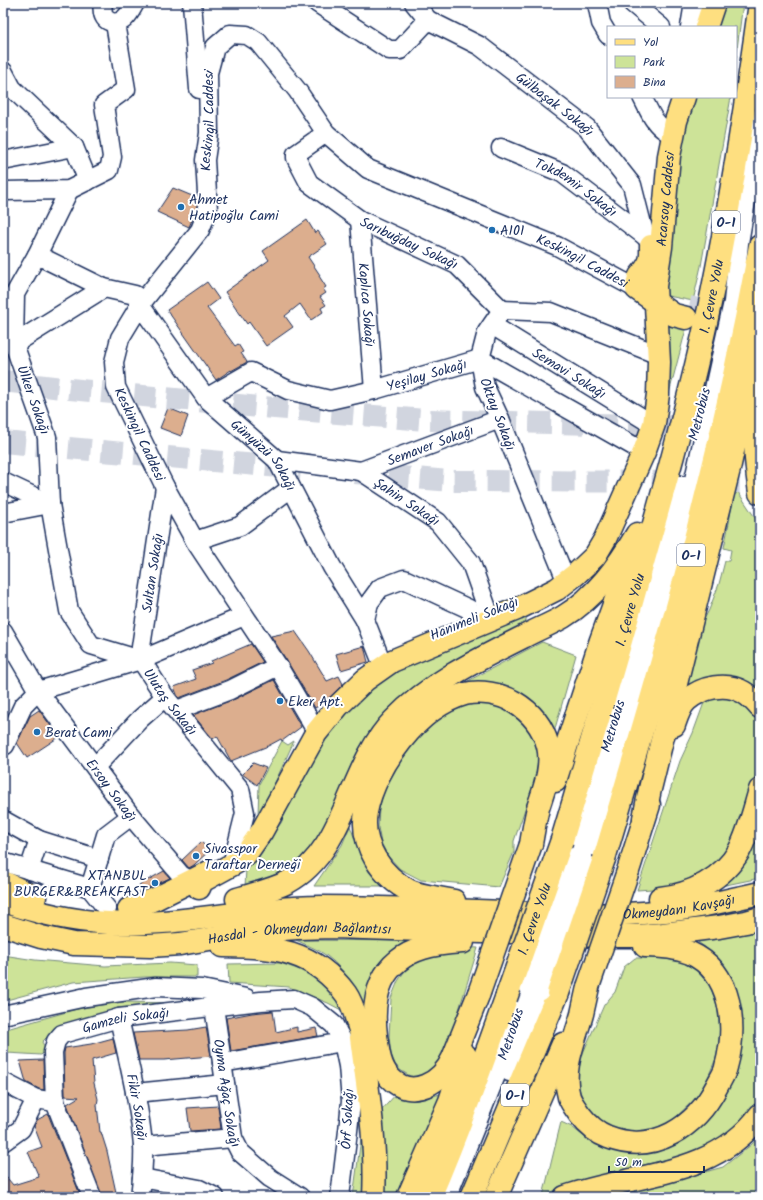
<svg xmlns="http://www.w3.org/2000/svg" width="763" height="1200" viewBox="0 0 763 1200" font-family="Kalam,sans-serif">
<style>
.green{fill:#cde398;stroke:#74897b}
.building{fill:#dcae8e;stroke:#1b2f5e}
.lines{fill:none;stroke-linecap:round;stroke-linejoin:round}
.major-tunnel{stroke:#d1d5df;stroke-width:22;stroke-dasharray:22 11;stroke-linecap:butt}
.minor-casing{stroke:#1b2f5e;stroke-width:21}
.major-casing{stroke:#1b2f5e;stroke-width:25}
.highway-casing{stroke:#1b2f5e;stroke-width:25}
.minor{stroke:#fff;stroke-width:18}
.major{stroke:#fedf80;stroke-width:22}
.highway{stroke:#fedf80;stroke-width:22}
.minor-bridge-casing{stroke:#1b2f5e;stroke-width:21;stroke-linecap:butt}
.highway-bridge-casing{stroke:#1b2f5e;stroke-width:25;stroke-linecap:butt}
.minor-bridge{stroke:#fff;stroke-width:18}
.highway-bridge{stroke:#fedf80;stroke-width:22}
.poi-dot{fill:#1f6fb2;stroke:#fff;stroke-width:1.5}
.labels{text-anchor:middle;stroke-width:4;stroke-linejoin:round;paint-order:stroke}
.shield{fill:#fff;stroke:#5f6d8e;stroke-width:1}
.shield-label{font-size:13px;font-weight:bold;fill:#1b2f5e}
.street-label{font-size:14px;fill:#1b2f5e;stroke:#fff}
.poi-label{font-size:14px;fill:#1b2f5e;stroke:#fff;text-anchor:start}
</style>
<rect width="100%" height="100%" fill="#fff"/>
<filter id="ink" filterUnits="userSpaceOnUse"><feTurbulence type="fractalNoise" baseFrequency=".025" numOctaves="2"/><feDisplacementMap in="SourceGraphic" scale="8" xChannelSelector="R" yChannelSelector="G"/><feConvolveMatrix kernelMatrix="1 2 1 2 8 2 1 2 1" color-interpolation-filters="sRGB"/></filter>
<g filter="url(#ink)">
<path class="green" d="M723,3H743L736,57V27H715Z
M694,97H731L701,266L693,301L663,295L680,148Z
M665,321L686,329L657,439Z
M738,492L760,525V694L683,691L699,629L709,610L719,584L725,561H729L731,550L724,548L729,523L733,496Z
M526,613V623L425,680L390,709L352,763L327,824L311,850L281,879L245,887L246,868L281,823L301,778L341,711L410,660Z
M542,642L576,655L554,732L546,716L532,700L518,691L495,683L466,682Z
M720,696L746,702L760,718V762L740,830L722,860L701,876L689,881L652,889L637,890L680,761L693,733L705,700Z
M459,703H496L520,717L534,738L539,756L536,777L514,841V852L499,887L421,880L400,869L388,856L381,843L378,827L379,808L386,784L401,757L419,733Z
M282,741L288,745L294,741L268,798L258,815L259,784Z
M760,819V878L721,886Z
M350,826L360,853L369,872L382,886H314L342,845Z
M760,929V1102L751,1116L715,1143L686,1155L614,1172L565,1186L543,1196L561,1122L572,1127L587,1139L609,1148L678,1141L696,1130L711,1116L725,1096L738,1047V997L735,982L723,964L715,955L698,942Z
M296,940L414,941L369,1018C359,994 348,972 327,956C318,949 306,945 296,940Z
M461,947L478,948L446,1052L442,1064L421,1077L410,1076L400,1070L395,1064L391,1054L389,1037L391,998L398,981L404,972L420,958Z
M3,955L35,960L105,966L170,963L197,965V977H144L73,982L3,1001Z
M635,958H656L682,961L696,970L710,986L717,1005L720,1030L717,1056L708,1077L697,1097L674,1119L664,1126L642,1133L629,1132L616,1129L597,1120L588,1110L579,1089L578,1072L583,1053L604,1005L615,992L624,967Z
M280,963L312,974L333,993L345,1012L328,1003L289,987L229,983L228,964Z
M119,1002L179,1003L49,1035L42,1042L46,1050L41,1055L7,1053V1045H3V1030L77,1009Z
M397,1093C419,1100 422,1099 444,1093L397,1197H382L379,1113Z
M760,1135V1197H601L662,1184L723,1167L752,1144Z
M361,1138L365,1158L364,1197H353Z"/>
<path class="building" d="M173,188L197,198V208L189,227L157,212Z
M307,220L315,233L318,231L327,244L308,257L320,275L319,276L326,287L323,289L326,293L320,297L326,305L321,308L323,312L311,320L300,304L285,316L293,327L266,346L249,322L247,324L225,292L269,260L263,251Z
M207,282L219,299L207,308L235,346L238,344L243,352L241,353L247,362L231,371V370L216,380L167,310Z
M168,408L188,416L181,436L160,428Z
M295,631L309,651L327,681L339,676L343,684L324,703L315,708L287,661L271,636Z
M251,644L263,662L226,680L179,698L178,697L174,687L196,679L192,670L212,663L211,661Z
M364,646L368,662L341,670L336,654Z
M274,680L301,727L282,741L281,739L268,746L231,761L217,736L213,739L193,715L235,699Z
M39,710L59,737L27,758L17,743L30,716Z
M253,763L266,768L257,785L242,774Z
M201,842L210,850L194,865L189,868L182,860Z
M164,871L170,878L141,891L139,885Z
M273,1011L276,1032L297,1027V1032L316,1028L318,1036L231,1051L226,1018L252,1013Z
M206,1027L211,1056L164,1060H139L133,1033L188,1030Z
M113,1038L116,1053L92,1060L94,1083L98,1099L97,1105L100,1132H101L107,1151L117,1197H102L67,1104L79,1097L65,1096L64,1053L65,1048L91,1044Z
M43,1060L44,1090L39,1089L26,1082L20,1061Z
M218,1106L221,1129L190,1131L187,1108Z
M48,1114L81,1197H3V1173L13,1185L39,1177L28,1152L42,1147L34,1126L37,1120Z"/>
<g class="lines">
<path class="major-tunnel" d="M689,307L751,320
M3,381L70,389L249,406L425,420L727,427
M3,442L301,469
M355,473L450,481L760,482"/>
<g class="minor-casing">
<g id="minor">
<path d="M102,3C103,7 102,13 104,16C108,25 121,24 126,17C130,13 132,8 135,3"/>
<path d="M192,3L199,89"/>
<path d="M317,3L389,50H400L428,20"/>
<path id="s1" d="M414,3L428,20L480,46L587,128L632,185L645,236L651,243"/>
<path d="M597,3L601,23L608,35"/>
<path d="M632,3L661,27"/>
<path d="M690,27L694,3"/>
<path d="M3,71L12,88L74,147L88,181"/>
<path d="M642,97C649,110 653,123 666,131"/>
<path id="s2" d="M326,133L296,154V158L309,183L360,220L457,265L502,310"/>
<path id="s3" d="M501,148L562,173L645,236"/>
<path d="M3,161L74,147"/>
<path id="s4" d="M69,190L37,255L104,288L135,295L140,305L206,398L277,460L332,567L365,620"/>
<path d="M3,191L69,190L109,170L112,157L104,105L126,89L115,23"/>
<path id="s5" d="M360,220L374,390"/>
<path id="s6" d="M37,255L15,294L14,344L47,437L50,504L69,611L91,645L141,660L165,697L240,789L245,813L234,857"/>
<path id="s7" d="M492,325L647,421"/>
<path d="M14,344L104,288"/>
<path id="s8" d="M206,398L251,372L288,390L330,400L374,390L480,359L637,448"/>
<path id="s9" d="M277,460L361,471L438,522L471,563L488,611"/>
<path id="s10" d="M361,471L500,419"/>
<path d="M3,482L50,504"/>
<path d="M3,513L50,504"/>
<path d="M195,541L240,526L291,488"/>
<path d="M564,575L500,419L485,387L480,359L487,332L502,310L551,312L651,352"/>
<path id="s11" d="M3,631L38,691L131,816L181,875L191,881"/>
<path d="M380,658L365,620L369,603L380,588L404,579L469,609L473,617"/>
<path id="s12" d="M141,660V647L165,487"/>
<path d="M177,710L230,690L278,666"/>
<path id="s13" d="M312,724L278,666L195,541L165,487L116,387L114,362L120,338L140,305L200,230L208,210L205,160L209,133L208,73L215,47L230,34L247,35L258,42L297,90L326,133L368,169L557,246L637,289"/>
<path d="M3,745H5L23,706L38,691L141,660L244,616"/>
<path d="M95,767L140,719L165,697"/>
<path d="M3,820L39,840L99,859"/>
<path id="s14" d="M573,857L637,644L681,485"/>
<path d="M3,862L90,888L107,909"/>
<path d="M588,865L679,548L733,302L739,243L760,118"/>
<path d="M29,870L39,840"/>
<path d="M90,888L106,835L131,816"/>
<path id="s15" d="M214,1007L233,1138L240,1152L270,1178L300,1197"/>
<path d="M3,1015L86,997L156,987L202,989L246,998"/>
<path id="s16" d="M119,1018C128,1060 139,1102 143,1145C144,1162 142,1180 140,1197"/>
<path d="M222,1063L343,1042"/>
<path d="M509,1072L541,991"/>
<path d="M3,1082L36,1099L55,1102"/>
<path d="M135,1093L225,1084"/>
<path d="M3,1142L21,1129L36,1099"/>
<path d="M143,1146L233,1138"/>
<path d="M142,1178L199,1189L215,1197"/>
<path id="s17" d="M92,1197L55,1102L53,1052L56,1041L62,1034L119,1018L261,1001L294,999L312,1007L334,1025L343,1042L348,1066L351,1101L348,1131L340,1197"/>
<path id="s18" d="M447,1197L497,1073L527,985"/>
</g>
</g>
<g class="major-casing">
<g id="major">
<path d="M706,27L714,3"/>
<path d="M651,246C651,252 652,259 648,265C642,277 638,272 637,289L674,315L686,318"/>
<path id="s19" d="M199,888L202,881L237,862L246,854L262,831L316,733L338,706L365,680L392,661L517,609L557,589L575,575L595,556L605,539L644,452L654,424L658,394L659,362L655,286L661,247L669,156L676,121L684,97"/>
<path d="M129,909L155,899L211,871"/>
</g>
</g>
<g class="highway-casing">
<g id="highway">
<path d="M756,393C753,426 755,460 760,493"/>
<path d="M674,725C677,716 680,706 687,700C702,687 726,682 743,692C750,696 755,701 760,707"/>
<path d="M555,781L601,640L631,558"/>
<path d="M644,818L650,789L729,469L760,327"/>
<path id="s20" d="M562,840C587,757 612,674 635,591C660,503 685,416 705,327C728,220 745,112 760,3"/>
<path d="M604,859C634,758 665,656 691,554C718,452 741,349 760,246"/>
<path d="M628,871L649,805"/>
<path d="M3,882L35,897"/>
<path d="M660,898C691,895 723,879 739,851C749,832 754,810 760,790"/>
<path d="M237,899C254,894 272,890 288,882C346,851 349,765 394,720C430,683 477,660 523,637C536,630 551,624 563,617C596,597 618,566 637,534"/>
<path id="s21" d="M3,901C37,913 72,921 108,923C179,927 250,907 321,907C392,907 462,911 532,913C573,914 614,916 655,912C690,909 725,901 760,893"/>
<path d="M454,901C442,898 421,896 410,891C382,877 360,845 366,812C375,766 418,707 465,694C480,690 501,694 514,702C531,712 543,727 548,746C553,767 544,789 538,808C535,820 533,832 531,844"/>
<path id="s22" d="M3,925L41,937L74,944L150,946L180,944L257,931L297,928L334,927L481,932H513L600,936H636L663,934L719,927L746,922L760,918"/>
<path d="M463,942C450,943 436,944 423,948C381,961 371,995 376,1035C378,1050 379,1066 390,1078C412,1101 442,1082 453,1058L479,993"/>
<path d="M223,946C273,946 314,950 346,994C353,1004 356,1018 360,1030C367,1086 377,1141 374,1197"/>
<path d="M588,987C586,996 584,1005 582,1014C575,1040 561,1069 569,1097C571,1103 576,1109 580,1115C587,1124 597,1133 608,1137C654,1155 696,1127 717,1086C720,1080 725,1073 726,1067C737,1027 733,972 690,953C675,947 661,946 645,946"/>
<path d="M408,1197L450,1101L465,1055"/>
<path d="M430,1197C458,1132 482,1065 506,998"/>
<path d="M472,1197L558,993"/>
<path d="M496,1197L563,1044"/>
<path d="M565,1197C632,1173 714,1178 760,1115"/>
</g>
</g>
<use href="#minor" class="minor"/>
<use href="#major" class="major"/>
<use href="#highway" class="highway"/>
<g class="minor-bridge-casing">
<path id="minor-bridge" d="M527,985L573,857
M541,991L588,865"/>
</g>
<g class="highway-bridge-casing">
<g id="highway-bridge">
<path d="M588,987L628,871"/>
<path d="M479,993L531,844"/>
<path d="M558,993L604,859"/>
<path id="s23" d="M506,998L562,840"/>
</g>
</g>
<use href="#minor-bridge" class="minor-bridge"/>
<use href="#highway-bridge" class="highway-bridge"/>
</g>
</g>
<g class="poi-dot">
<circle cx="181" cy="207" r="4"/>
<circle cx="492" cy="230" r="4"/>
<circle cx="280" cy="701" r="4"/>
<circle cx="37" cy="732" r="4"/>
<circle cx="196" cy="856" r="4"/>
<circle cx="155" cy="883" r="4"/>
</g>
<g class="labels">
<g class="shield">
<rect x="712" y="211" width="28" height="22" rx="3"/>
<rect x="677" y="544" width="28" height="22" rx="3"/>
<rect x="501" y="1084" width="28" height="22" rx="3"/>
</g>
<g class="shield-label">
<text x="726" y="227">O-1</text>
<text x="691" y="560">O-1</text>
<text x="515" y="1100">O-1</text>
</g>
<g class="street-label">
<text dy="5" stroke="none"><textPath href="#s1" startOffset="175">Gülbaşak Sokağı</textPath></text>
<text dy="5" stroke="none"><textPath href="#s13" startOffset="686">Keskingil Caddesi</textPath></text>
<text dy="5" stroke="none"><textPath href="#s3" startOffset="85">Tokdemir Sokağı</textPath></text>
<text dy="5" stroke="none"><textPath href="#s19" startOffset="906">Acarsoy Caddesi</textPath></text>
<text dy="5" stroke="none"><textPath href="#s2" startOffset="186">Sarıbuğday Sokağı</textPath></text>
<text dy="5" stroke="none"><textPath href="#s13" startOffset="1213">Keskingil Caddesi</textPath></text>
<text dy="5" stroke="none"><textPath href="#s20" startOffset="564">1. Çevre Yolu</textPath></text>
<text dy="5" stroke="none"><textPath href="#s5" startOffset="85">Kaplıca Sokağı</textPath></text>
<text dy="5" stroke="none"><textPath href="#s7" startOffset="91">Semavi Sokağı</textPath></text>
<text dy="5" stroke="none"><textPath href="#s8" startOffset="236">Yeşilay Sokağı</textPath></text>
<text dy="5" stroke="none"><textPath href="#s6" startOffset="154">Ülker Sokağı</textPath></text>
<text transform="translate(498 414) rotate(69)" y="5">Oktay Sokağı</text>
<text transform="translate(699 414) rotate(-76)" y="5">Metrobüs</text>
<text transform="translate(140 434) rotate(65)" y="5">Keskingil Caddesi</text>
<text dy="5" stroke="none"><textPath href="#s10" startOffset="74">Semaver Sokağı</textPath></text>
<text dy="5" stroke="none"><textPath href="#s4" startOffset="386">Günyüzü Sokağı</textPath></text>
<text dy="5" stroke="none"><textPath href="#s9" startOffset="140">Şahin Sokağı</textPath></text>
<text dy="5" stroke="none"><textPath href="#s12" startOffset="88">Sultan Sokağı</textPath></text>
<text dy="5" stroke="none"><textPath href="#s20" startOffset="240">1. Çevre Yolu</textPath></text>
<text transform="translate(474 618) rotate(-22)" y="5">Hanımeli Sokağı</text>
<text dy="5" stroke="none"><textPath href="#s6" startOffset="513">Ulutaş Sokağı</textPath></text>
<text dy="5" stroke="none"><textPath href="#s14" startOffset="137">Metrobüs</textPath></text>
<text dy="5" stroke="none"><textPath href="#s11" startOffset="193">Ersoy Sokağı</textPath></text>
<text dy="5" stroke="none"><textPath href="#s21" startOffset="680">Okmeydanı Kavşağı</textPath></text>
<text dy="5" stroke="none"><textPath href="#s23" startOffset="84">1. Çevre Yolu</textPath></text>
<text dy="5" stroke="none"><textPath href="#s22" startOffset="300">Hasdal - Okmeydanı Bağlantısı</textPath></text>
<text dy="5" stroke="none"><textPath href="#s17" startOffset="238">Gamzeli Sokağı</textPath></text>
<text dy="5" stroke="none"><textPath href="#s18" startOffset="175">Metrobüs</textPath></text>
<text dy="5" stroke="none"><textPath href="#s15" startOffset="87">Oyma Ağaç Sokağı</textPath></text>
<text dy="5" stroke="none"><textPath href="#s16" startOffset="91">Fikir Sokağı</textPath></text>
<text transform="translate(347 1119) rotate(-87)" y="5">Örf Sokağı</text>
</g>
<g class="poi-label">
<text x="189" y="204">Ahmet<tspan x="189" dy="16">Hatipoğlu Cami</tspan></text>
<text x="500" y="235">A101</text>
<text x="288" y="706">Eker Apt.</text>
<text x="45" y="737">Berat Cami</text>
<text x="204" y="853">Sivasspor<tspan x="204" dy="16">Taraftar Derneği</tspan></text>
<text x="147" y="880" text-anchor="end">XTANBUL<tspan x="147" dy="16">BURGER&amp;BREAKFAST</tspan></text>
</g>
</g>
<rect width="763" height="1200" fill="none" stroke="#fff" stroke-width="16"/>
<rect x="8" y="8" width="747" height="1184" fill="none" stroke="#1b2f5e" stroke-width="1.5" filter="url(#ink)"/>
<rect x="607" y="26" width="130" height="72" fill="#ffffff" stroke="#a4acbf"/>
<rect x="615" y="39" width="20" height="6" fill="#fedf80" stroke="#a4acbf"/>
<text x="643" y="46" font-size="12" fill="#1b2f5e">Yol</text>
<rect x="615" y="56" width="20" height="12" fill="#cde398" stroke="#a4acbf"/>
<text x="643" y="66" font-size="12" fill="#1b2f5e">Park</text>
<rect x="615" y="76" width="20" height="12" fill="#dcae8e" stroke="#a4acbf"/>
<text x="643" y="86" font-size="12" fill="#1b2f5e">Bina</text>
<path d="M609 1166v6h95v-6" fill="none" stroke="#1b2f5e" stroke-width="2"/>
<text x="615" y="1166" font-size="12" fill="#1b2f5e" stroke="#ffffff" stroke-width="3" paint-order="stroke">50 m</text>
</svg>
